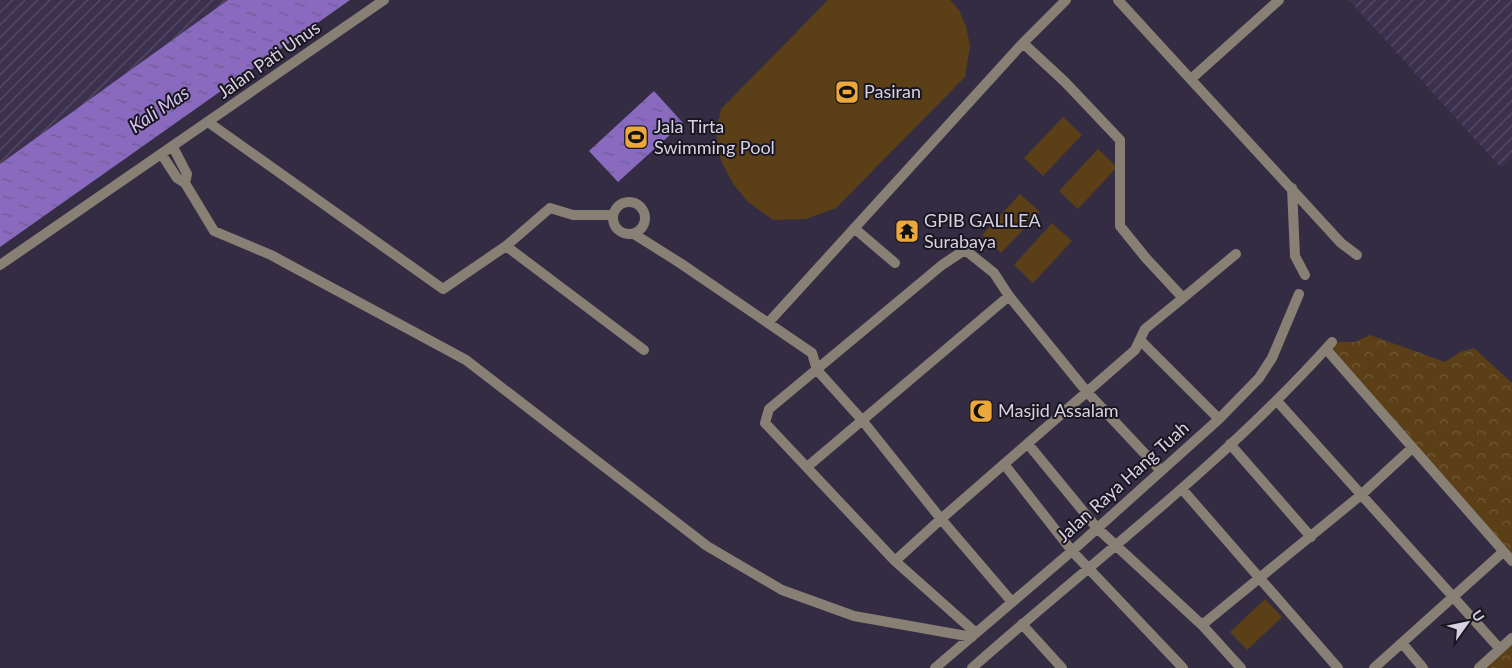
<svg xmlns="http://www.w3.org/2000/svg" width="1512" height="668" viewBox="0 0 1512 668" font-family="Lato,sans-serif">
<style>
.industrial{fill:url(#industrial-furrows)}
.forest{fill:url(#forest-crowns)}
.pitch{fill:#5a3f17}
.water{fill:url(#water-ripples)}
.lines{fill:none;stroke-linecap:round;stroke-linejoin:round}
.minor{stroke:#887f75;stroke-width:10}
.labels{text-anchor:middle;stroke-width:4;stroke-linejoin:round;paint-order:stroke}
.street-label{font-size:18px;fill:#d6d2e1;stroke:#1a1621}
.poi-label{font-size:18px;fill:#d6d2e1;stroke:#1a1621;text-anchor:start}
.water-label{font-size:19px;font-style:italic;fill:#d3c5f1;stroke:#1a1621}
</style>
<defs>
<pattern id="industrial-furrows" width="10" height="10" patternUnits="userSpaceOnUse" patternTransform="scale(1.25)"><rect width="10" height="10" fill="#3b314f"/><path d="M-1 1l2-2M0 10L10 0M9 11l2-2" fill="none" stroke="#574e68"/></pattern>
<pattern id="forest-crowns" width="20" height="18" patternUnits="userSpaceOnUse" patternTransform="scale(1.25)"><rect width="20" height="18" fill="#5a3f17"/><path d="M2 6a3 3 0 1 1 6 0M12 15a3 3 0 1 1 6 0" fill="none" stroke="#715a38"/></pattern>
<pattern id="water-ripples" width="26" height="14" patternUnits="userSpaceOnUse" patternTransform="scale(1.25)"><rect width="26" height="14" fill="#896abe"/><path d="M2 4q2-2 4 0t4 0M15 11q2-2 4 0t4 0" fill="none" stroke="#6f5b93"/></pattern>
</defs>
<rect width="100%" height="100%" fill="#342c43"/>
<path class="industrial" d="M0,0H228L0,164Z
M1349,0H1512V158L1501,168Z"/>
<path class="forest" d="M1370,335L1445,362L1460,352L1474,348L1512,383V561L1326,349L1332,342H1355Z
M1512,638V668H1479Z"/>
<path class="pitch" d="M828,0H950L959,10L966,26L970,46L965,77L836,208L806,219L773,220L748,202L734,185L721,161L716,132L721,109Z
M1063,117L1082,135L1043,176L1024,158Z
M1098,149L1117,167L1078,209L1059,191Z
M1020,194L1040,212L1001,253L982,235Z
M1052,223L1072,241L1033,283L1014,265Z
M1265,599L1282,617L1247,650L1230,632Z"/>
<path class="water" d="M228,0H350L0,247V164Z
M654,91L683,123L618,182L589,151Z"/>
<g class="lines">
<path class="minor" d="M1118,0L1341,243L1357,255
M1191,79L1279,0
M208,122L443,289L506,246L550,208L573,215H612
M173,147L187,174L185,183
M162,155L177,178L185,183L214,231L271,255L466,360L707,546L782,590L854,616L972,637
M1292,188L1295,256L1305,275
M613 218a16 16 0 1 1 32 0a16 16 0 1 1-32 0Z
M854,228L895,263
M634,234L680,263L812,353L817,370L862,420L941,519L1135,350L1145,329L1183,298L1145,257L1120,226V140L1065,82L1023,43L1066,0
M506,246L644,350
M0,265L384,0
M1183,298L1236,254
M768,323L1023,43
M1140,340L1219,419
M1326,349L1512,561
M1277,401L1500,649
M1028,444L1097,528L1202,625L1241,668
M1230,444L1311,537
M1004,464L1072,551L1183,668
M807,467L1009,296
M1182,489L1338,668
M895,561L941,519L1012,602
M1022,624L1062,668
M1202,625L1361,495L1412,448
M976,633L895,561L765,423L769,409L942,265L963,251L969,253L994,273L1009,296L1087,392L1161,471
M1402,643L1423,668
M935,668L1072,551L1219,419L1259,378L1272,358L1299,294
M972,668C1093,561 1224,463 1332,342
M1374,668L1503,552
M1479,668L1512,638"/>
</g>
<defs>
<g id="stadium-square" transform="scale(1.25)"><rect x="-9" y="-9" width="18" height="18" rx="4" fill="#eda83b" stroke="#1a1621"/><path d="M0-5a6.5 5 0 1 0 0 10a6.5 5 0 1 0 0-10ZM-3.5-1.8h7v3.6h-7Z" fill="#111"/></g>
<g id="temple-square" transform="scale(1.25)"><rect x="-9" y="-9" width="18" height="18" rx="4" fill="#eda83b" stroke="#1a1621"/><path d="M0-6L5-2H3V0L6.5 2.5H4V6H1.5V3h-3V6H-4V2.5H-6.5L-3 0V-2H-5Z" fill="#111"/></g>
<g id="mosque-square" transform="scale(1.25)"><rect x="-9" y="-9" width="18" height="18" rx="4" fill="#eda83b" stroke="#1a1621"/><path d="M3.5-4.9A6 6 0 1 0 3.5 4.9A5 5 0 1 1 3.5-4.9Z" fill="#111"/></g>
</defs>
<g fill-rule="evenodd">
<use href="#stadium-square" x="847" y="92"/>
<use href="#stadium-square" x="636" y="137"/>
<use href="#temple-square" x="907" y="231"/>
<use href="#mosque-square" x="981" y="411"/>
</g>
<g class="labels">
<g class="street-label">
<text transform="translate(269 60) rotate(-35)" y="6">Jalan Pati Unus</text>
<text transform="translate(1123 482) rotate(-42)" y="6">Jalan Raya Hang Tuah</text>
</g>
<g class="poi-label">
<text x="864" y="98">Pasiran</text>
<text x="654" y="133">Jala Tirta<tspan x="654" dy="21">Swimming Pool</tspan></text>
<text x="924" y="227">GPIB GALILEA<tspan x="924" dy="21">Surabaya</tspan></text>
<text x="998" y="417">Masjid Assalam</text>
</g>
<g class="water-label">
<text transform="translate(159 109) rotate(-34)" y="7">Kali Mas</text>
</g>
</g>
<g transform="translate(1467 623) rotate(57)" stroke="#1a1621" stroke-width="4" paint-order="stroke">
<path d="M0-4L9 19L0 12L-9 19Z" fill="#d6d2e1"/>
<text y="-8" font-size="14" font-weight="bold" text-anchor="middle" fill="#d6d2e1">U</text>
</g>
</svg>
